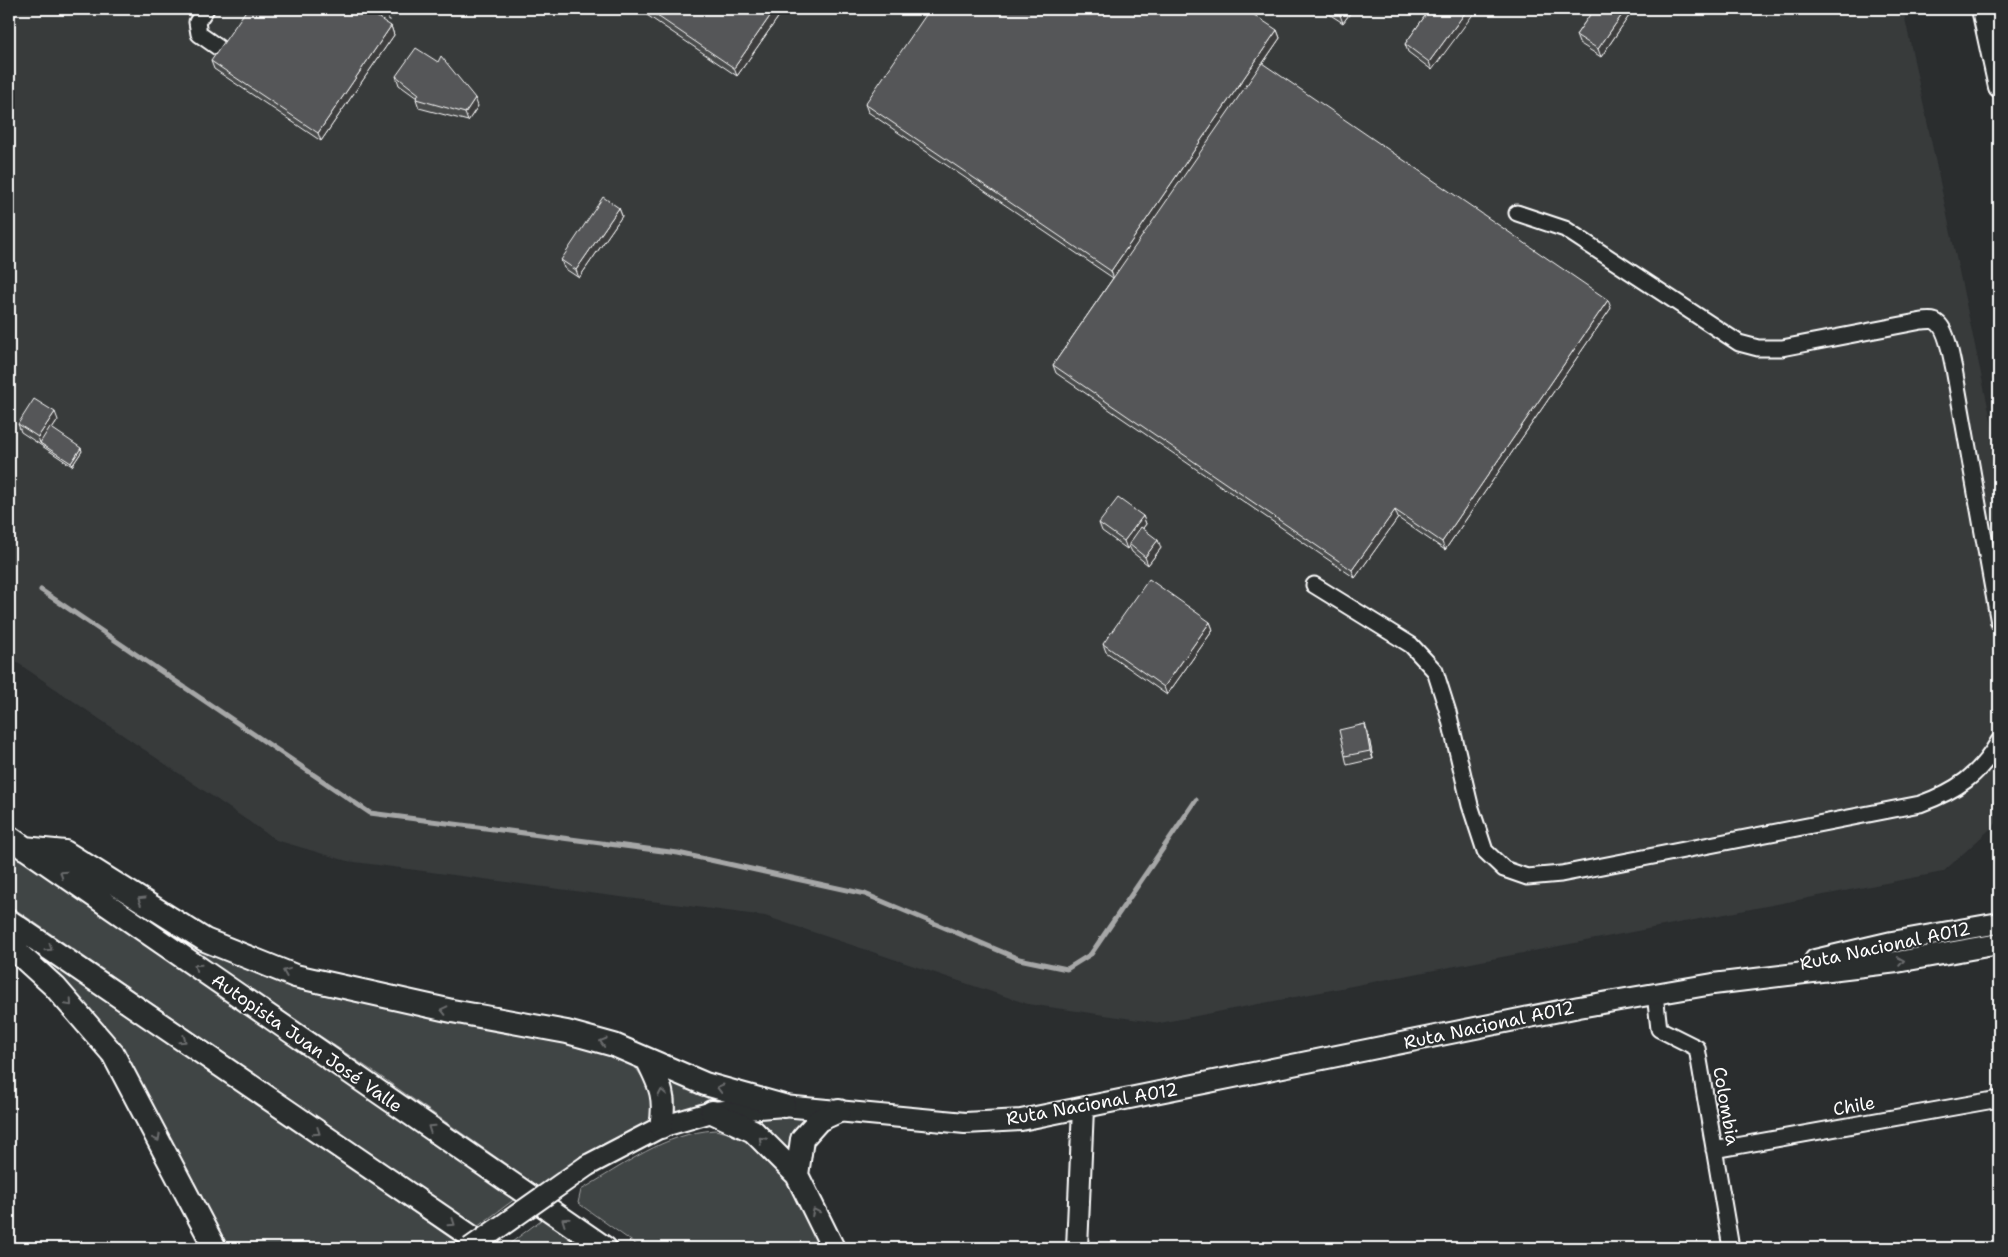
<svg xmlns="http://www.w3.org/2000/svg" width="2008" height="1257" viewBox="0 0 2008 1257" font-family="'Shantell Sans',sans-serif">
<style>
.built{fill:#373a3b}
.green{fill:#414445;stroke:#a0a2a2}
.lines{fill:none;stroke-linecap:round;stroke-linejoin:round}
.stream{stroke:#a6a7a7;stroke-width:5}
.minor-casing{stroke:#fff;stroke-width:19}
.major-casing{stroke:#fff;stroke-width:24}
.highway-casing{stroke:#fff;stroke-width:26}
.path{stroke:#fff;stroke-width:3;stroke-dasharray:1 4;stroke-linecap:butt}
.minor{stroke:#2a2d2e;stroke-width:15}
.major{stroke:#2a2d2e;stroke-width:20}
.highway{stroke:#2a2d2e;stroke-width:22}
.major-bridge-casing{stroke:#fff;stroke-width:24;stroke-linecap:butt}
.major-bridge{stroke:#2a2d2e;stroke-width:20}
.wall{fill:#494b4c;stroke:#fff}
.shaded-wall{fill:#3c3d3e;stroke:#fff}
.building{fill:#555758;stroke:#fff}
.oneway{stroke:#6a6c6d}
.labels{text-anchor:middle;stroke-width:4;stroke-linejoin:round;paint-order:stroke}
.street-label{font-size:18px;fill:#fff;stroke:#2a2d2e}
</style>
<rect width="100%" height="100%" fill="#2a2d2e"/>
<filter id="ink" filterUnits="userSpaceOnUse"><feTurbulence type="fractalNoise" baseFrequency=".02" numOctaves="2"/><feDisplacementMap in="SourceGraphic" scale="10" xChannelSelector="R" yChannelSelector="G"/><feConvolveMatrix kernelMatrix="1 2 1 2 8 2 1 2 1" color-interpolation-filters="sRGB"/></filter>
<g filter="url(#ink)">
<path class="built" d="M9,9H1903L1999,458V821L1943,872L1160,1023L1028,1004L765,916L347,861L276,840L9,657Z"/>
<path class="green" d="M9,851L515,1199L477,1227L9,905Z
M17,935L459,1244L453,1248H223L183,1167Z
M171,936L212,953L621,1057L634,1065L652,1092V1120L543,1190L380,1076Z
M670,1078L714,1102L676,1115L675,1097Z
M792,1116L809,1121L790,1157L752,1118Z
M715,1130C724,1132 734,1134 742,1138C775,1153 811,1216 826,1248H641L578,1203L581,1190C624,1165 665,1133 715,1130Z
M545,1217L591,1248H504Z"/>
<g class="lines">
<path class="stream" d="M41,590L370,813L678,853L865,894L1019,959L1067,969L1091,954L1196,800"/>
<g class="minor-casing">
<path id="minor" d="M206,9L197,22L199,34L219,48
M1517,213L1565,229L1739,343L1758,348H1782L1922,321C1925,321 1931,320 1934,321C1947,325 1951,357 1954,369L1999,623
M1314,585L1411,645L1435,671L1448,712L1470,805L1485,851L1504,869L1527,877L1561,874L1920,804C1956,791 1980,775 1999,741
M1655,994L1659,1029L1697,1048L1731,1248
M1714,1150L1999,1099"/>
</g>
<g class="major-casing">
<path id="major" d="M1982,9L1999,87
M1815,960L1892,942L1999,923
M588,1165L661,1127L712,1112L784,1106L965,1123L1021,1120L1579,1007L1713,984L1897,962L1999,944
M1077,1248L1083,1108"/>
</g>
<g class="highway-casing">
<path id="highway" d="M9,837L605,1248
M24,848L65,852L205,940L295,976L452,1011L567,1032L614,1045L705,1084L784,1106
M9,921L488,1248
M9,945L55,987L113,1054L215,1248
M648,1061C661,1087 666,1098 661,1127
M712,1112L753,1131L797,1175L833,1248
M797,1175L802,1139L819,1120L839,1111"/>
</g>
<path class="path" d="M389,20L397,9"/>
<use href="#minor" class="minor"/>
<use href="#major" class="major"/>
<use href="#highway" class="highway"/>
<g class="major-bridge-casing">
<path id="major-bridge" d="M470,1248L588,1165"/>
</g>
<use href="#major-bridge" class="major-bridge"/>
</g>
<path class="wall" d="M638,9H784L737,76Z
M1321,9H1353L1343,23Z
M1430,9L1432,70L1408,52L1405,44Z
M1594,9H1630L1631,13L1601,57L1579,43L1576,35Z
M391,26L394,35L321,141L214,69L211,61Z
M1277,30L1280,38L1261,66L1611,308L1445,550L1398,518L1355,578L1056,373L1053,365L1113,278L868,112L865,104Z
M396,76L478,106L468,121L419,108L416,99L417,98L399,85Z
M619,208L622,216L579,278L564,268L561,260Z
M58,420L52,429L82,451L72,466L21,432L18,424Z
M1143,516L1146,524L1143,528L1161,548L1148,565L1132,552L1129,546L1127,549L1102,531L1099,523Z
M1210,622L1213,630L1167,695L1106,652L1103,644Z
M1368,733L1373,759L1347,765L1345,756Z"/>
<path class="shaded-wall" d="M775,9H784L737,76L734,68Z
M1345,9H1353L1343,23L1340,15Z
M1468,9H1477L1432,70L1429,62Z
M1626,9H1630L1631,13L1601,57L1598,49Z
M391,26L394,35L321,141L318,133Z
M1277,30L1280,38L1114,279L1111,271Z
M475,98L478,106L468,121L465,113Z
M619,208L622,216L579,278L576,270Z
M1608,300L1611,308L1445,550L1442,542Z
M55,412L58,420L42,444L40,443L38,437Z
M81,448L82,451L72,466L71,463Z
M1395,510L1398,518L1355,578L1352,570Z
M1143,516L1146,524L1130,545L1129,544V546L1127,549L1124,541Z
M1158,540L1161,548L1148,565L1145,557Z
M1210,622L1213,630L1167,695L1164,687Z
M1365,724L1368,733L1373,759L1370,751Z"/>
<path class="building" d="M247,9H365L391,26L318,133L211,61Z
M647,9H775L734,68Z
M930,9H1245L1277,30L1111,271L865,104Z
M1330,9H1345L1340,15Z
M1430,9H1468L1429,62L1405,44Z
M1594,9H1626L1598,49L1576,35Z
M416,48L438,62L441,56L475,98L465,113L416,99L419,94L396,76Z
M1262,63L1608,300L1442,542L1395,510L1352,570L1053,365Z
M603,197L619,208L576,270L561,260Z
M34,399L55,412L38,437L18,424Z
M50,427L81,448L71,463L40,443Z
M1118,498L1143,516L1124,541L1099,523Z
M1141,527L1158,540L1145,557L1129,544Z
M1149,579L1210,622L1164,687L1103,644Z
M1365,724L1370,751L1345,756L1339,730Z"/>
<defs><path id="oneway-chevron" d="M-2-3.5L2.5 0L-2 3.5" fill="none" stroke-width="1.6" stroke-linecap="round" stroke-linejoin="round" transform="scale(1.25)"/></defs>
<g class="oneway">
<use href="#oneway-chevron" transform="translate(63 874) rotate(-145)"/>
<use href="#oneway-chevron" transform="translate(141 900) rotate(-148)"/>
<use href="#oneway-chevron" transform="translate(49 948) rotate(34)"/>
<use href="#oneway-chevron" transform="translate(1901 961) rotate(-9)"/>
<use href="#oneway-chevron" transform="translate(197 967) rotate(-145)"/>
<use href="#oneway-chevron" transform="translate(286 972) rotate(-158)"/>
<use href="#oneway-chevron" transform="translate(69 1003) rotate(49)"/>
<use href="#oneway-chevron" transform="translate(444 1010) rotate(-167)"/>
<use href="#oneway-chevron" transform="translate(183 1040) rotate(34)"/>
<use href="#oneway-chevron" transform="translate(603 1042) rotate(-164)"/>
<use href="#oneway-chevron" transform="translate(720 1088) rotate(-165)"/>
<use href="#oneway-chevron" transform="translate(662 1093) rotate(-101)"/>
<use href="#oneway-chevron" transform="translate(431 1128) rotate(-145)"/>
<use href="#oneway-chevron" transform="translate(317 1132) rotate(34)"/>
<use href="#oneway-chevron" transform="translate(157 1138) rotate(62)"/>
<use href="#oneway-chevron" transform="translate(762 1140) rotate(-135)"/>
<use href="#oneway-chevron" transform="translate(815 1212) rotate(-116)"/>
<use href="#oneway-chevron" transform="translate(565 1221) rotate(-145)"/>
<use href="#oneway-chevron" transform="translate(452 1223) rotate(34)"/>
</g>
</g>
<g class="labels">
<g class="street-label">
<text transform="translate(1885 946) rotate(-12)" y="6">Ruta Nacional A012</text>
<text transform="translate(1489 1025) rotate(-12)" y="6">Ruta Nacional A012</text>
<text transform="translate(307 1043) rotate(35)" y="6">Autopista Juan José Valle</text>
<text transform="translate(1092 1104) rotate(-10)" y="6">Ruta Nacional A012</text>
<text transform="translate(1726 1106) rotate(80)" y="6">Colombia</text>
<text transform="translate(1854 1106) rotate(-10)" y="6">Chile</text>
</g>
</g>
<rect width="2008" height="1257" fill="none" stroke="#2a2d2e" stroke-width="30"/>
<rect x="15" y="15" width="1978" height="1227" fill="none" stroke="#fff" stroke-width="2" filter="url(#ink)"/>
</svg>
